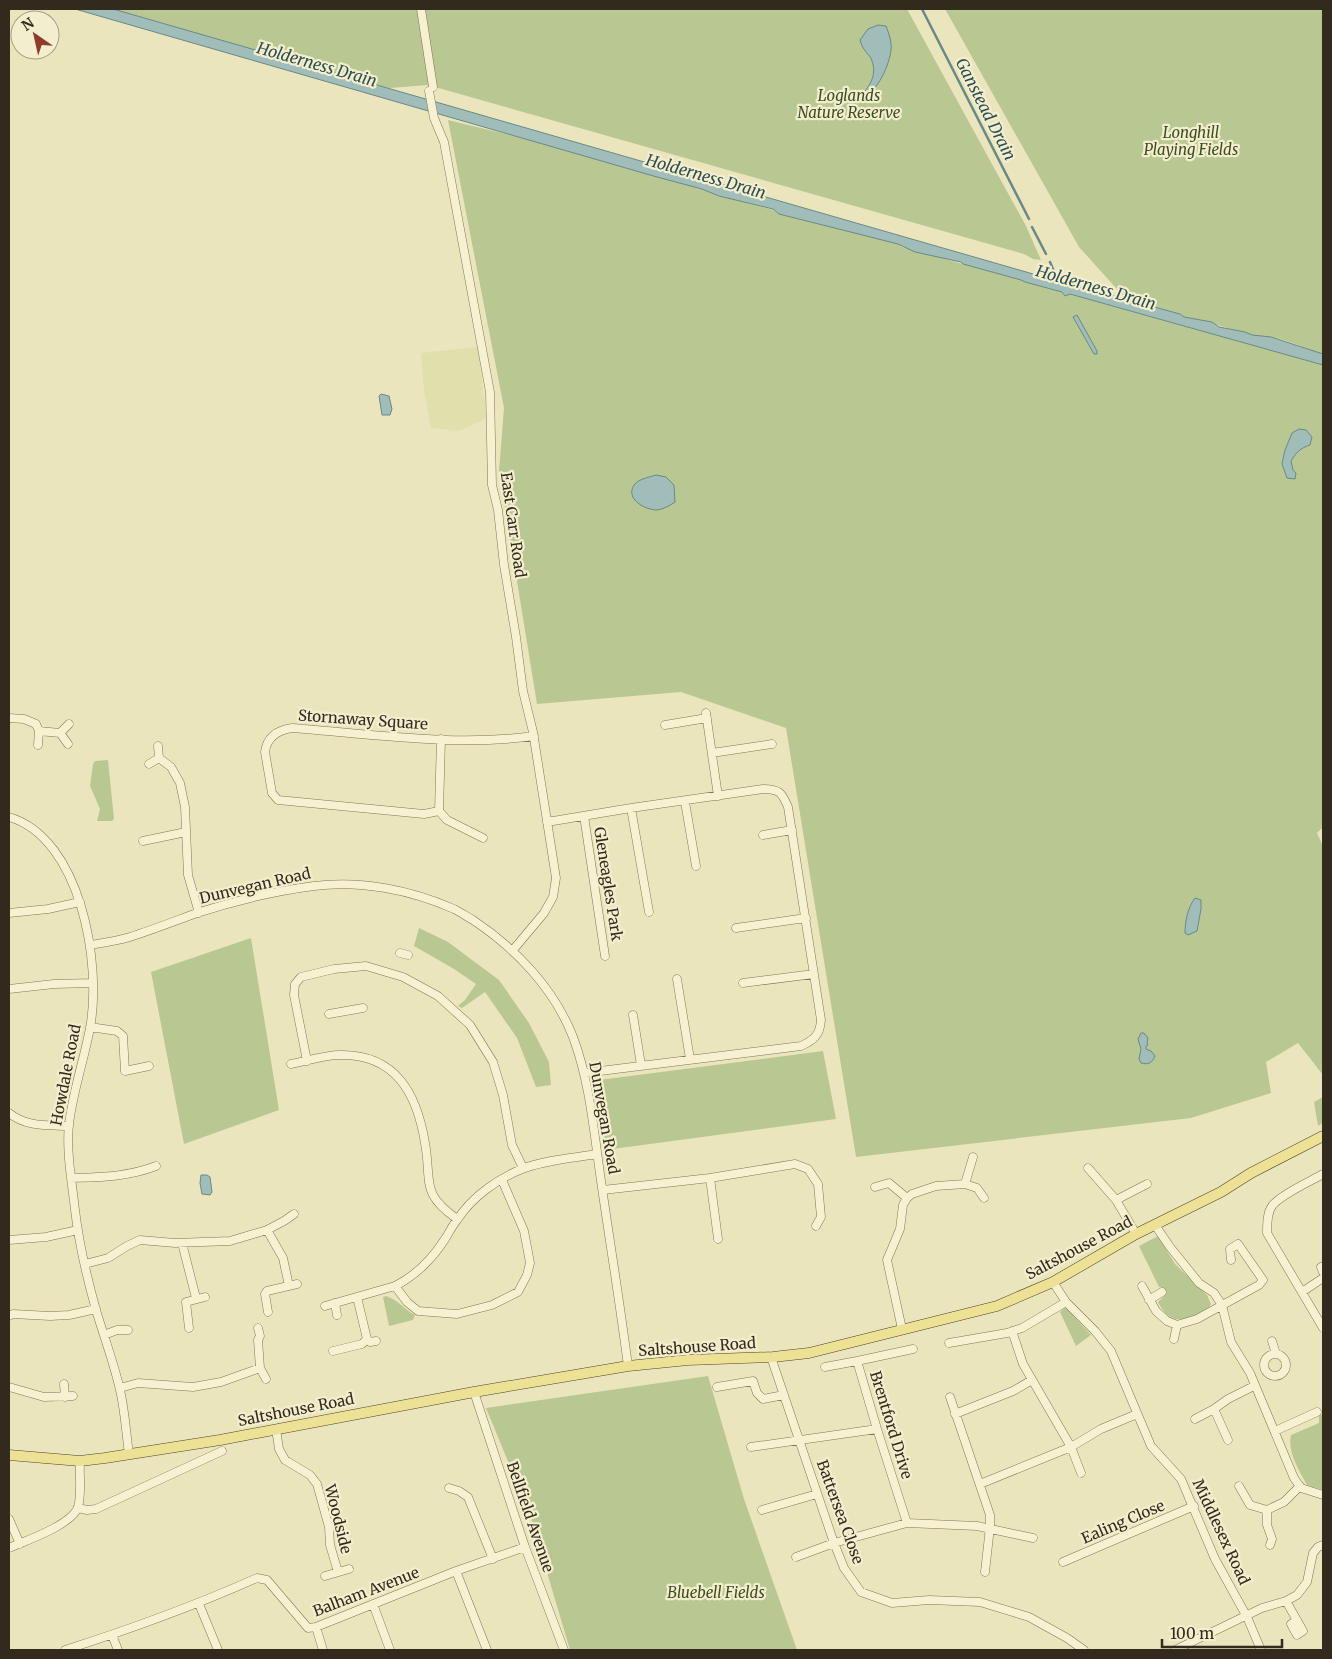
<svg xmlns="http://www.w3.org/2000/svg" width="1332" height="1659" viewBox="0 0 1332 1659" font-family="Merriweather,serif">
<style>
.farmland{fill:#e0e0ac}
.green{fill:#b9c893}
.water{fill:#a1bdb9;stroke:#698987}
.lines{fill:none;stroke-linecap:round;stroke-linejoin:round}
.stream{stroke:#698987;stroke-width:2.5}
.minor-casing{stroke:#827558;stroke-width:9}
.major-casing{stroke:#4f432c;stroke-width:11}
.minor{stroke:#f6f1d0;stroke-width:8}
.major{stroke:#ede196;stroke-width:10}
.labels{text-anchor:middle;stroke-width:4.5;stroke-linejoin:round;paint-order:stroke}
.park-label{font-size:15px;font-style:italic;fill:#3c4d23;stroke:#f3eecd}
.street-label{font-size:15px;fill:#322a1c;stroke:#f3eecd}
.water-label{font-size:16px;font-style:italic;fill:#2c4d51;stroke:#f3eecd}
</style>
<rect width="100%" height="100%" fill="#ebe5be"/>
<path class="farmland" d="M478,347L486,416L485,419L459,431L431,428L424,390L421,353Z"/>
<path class="green" d="M113,9H907L1026,226L1041,260L1033,259L1024,254L428,85L390,88L323,72Z
M945,9H1323V354C1306,349 1289,340 1271,337C1265,335 1258,337 1252,335C1229,329 1207,321 1184,317L1180,314L1125,298L1079,247Z
M448,120L543,143L702,189L720,196L773,210L779,214L899,244L902,247L1021,280L1025,282L1062,292L1065,296L1070,294L1323,365V827L1317,833L1323,846V1075L1298,1043L1266,1062L1271,1093L1191,1118L856,1157L786,728L681,692L537,704L499,471L504,408Z
M108,760L114,819L112,821H97L100,809L90,786L93,764L95,761Z
M419,928L448,942L499,980L529,1023L549,1062L551,1085L536,1087L517,1038L485,992L462,1008L458,1006L465,1000L476,984L454,969L414,946Z
M251,938L279,1110L184,1144L151,972Z
M823,1051L836,1119L605,1150L599,1080Z
M1323,1097V1123L1318,1126L1314,1102Z
M1158,1236L1175,1264L1207,1295L1211,1304C1207,1311 1202,1313 1195,1316C1177,1323 1167,1320 1158,1302L1165,1295L1161,1287H1159L1139,1246Z
M386,1296C400,1301 402,1308 415,1315L413,1320L389,1326L383,1297Z
M1065,1307L1091,1335L1076,1346L1060,1312Z
M708,1376L744,1499L797,1650H570L530,1515L486,1408Z
M1323,1414V1490L1307,1485C1299,1470 1287,1452 1291,1435L1319,1423V1415Z"/>
<path class="water" d="M75,9H113L1054,280L1056,279L1053,272L1055,271L1059,281L1180,314L1184,317L1212,322L1219,327L1245,332L1252,335L1271,337L1323,354V365L1070,294L1065,296L1062,292L1025,282L1021,280L963,264L961,262L915,252L898,244L779,214L773,209L719,196L702,189L657,177Z
M878,25L886,26C889,34 892,42 891,50C890,63 877,94 863,96L862,95C870,85 877,75 872,61C870,54 863,52 860,40L868,29Z
M1077,315L1097,351V354H1094L1073,317Z
M381,394L389,396L392,409L390,415H382L379,396Z
M1299,429L1306,430L1312,437L1310,445C1300,448 1296,453 1291,461L1293,470L1296,473L1295,479L1287,478L1282,464L1285,450L1292,433Z
M656,475L666,477L674,485L675,502C669,506 664,509 657,510C645,510 625,499 634,485C638,479 650,477 656,475Z
M1195,898L1201,900V909L1197,931L1188,935L1185,933C1185,921 1188,907 1195,898Z
M1141,1033H1144L1148,1038L1147,1043L1148,1045L1146,1046V1049L1151,1051L1155,1056C1152,1063 1149,1065 1141,1063L1139,1059L1141,1049L1138,1039Z
M201,1175H207L210,1177L212,1192L210,1195L202,1194L200,1183Z"/>
<g class="lines">
<path class="stream" d="M922,9L1029,219
M1032,227L1046,254
M1050,262L1055,274"/>
<g class="minor-casing">
<path id="minor" d="M421,9L433,87
M429,91L434,118L444,142L490,392L492,485L498,510L504,565L516,637L523,691L533,732L556,878L553,897L544,913L513,950
M706,713L718,796
M9,718L24,719L36,724L39,731L38,745
M665,725L707,718
M39,731L60,733
M441,739L439,811L447,820L483,838
M68,744L60,733L69,724
M712,753L772,744
M159,758L171,767L180,783L185,807L188,875L199,913
M149,764L159,758L158,746
M685,802L696,866
M631,808L649,912
M439,811L424,814L278,800L272,793L265,752C267,737 278,730 292,728C371,734 456,747 534,736
M584,816L605,956
M9,817C81,838 102,964 90,1028C84,1060 73,1091 69,1124C66,1152 72,1182 75,1210C79,1244 87,1278 96,1310C104,1337 114,1363 120,1390C125,1411 126,1433 129,1454
M547,822L631,808L763,789C780,789 782,793 788,807L821,1020C820,1035 814,1040 801,1046L584,1073
M763,835L792,830
M143,841L186,832
M9,913L48,909L80,902
M736,928L806,918
M90,945C103,943 117,941 130,937C152,930 175,921 197,913C234,901 275,891 314,886C361,880 411,890 454,909C460,912 466,916 473,920C515,948 554,988 573,1037C590,1082 594,1133 601,1181C610,1243 620,1304 628,1366
M400,953L408,955
M677,979L690,1059
M743,983L814,974
M9,989L54,984L92,983
M329,1014L363,1008
M633,1015L641,1065
M90,1027L117,1031L123,1036L125,1071L149,1066
M307,1061L294,995L295,984L301,977L334,969L366,966L403,977L438,996L470,1025L493,1062L503,1095L512,1145L523,1168
M291,1064C307,1061 324,1055 340,1055C396,1054 417,1094 425,1143C432,1182 420,1193 457,1219
M9,1113C26,1127 47,1125 69,1126
M1088,1168L1116,1200L1136,1234
M1323,1174C1311,1181 1280,1195 1272,1206C1267,1213 1267,1224 1267,1233L1323,1328
M71,1178C102,1177 127,1177 156,1166
M710,1178L795,1164L808,1169L818,1184L821,1217L816,1226
M965,1184L973,1157
M875,1187L889,1183L907,1198
M603,1190L710,1178L718,1239
M1116,1200L1147,1184
M1155,1225L1170,1247L1199,1283L1214,1293L1222,1305L1231,1342L1250,1373L1294,1478L1301,1488L1323,1495
M267,1230L284,1221L294,1214
M9,1240L46,1237L78,1230
M182,1243L196,1298
M85,1264L108,1258L127,1246L140,1240L175,1243L230,1241L267,1230L283,1258L289,1286
M1323,1266L1321,1267L1323,1272
M1053,1282L1066,1302L1095,1331L1111,1351L1151,1446L1181,1479L1215,1559L1247,1617L1261,1650
M395,1286L407,1302L418,1311L457,1314L492,1305L518,1292L527,1275L530,1263L528,1252L524,1231L502,1180
M1142,1286L1156,1311L1167,1321L1177,1325L1197,1319L1259,1285L1263,1280L1238,1244L1230,1249L1231,1260
M1302,1292L1323,1278
M1149,1300L1162,1292
M335,1303L337,1315
M325,1306L395,1286C415,1276 433,1258 445,1239C449,1233 452,1226 457,1220C472,1197 497,1179 522,1169C544,1160 574,1158 597,1154
M268,1312L265,1294L267,1291L297,1284
M9,1316L13,1314L50,1316L69,1315L96,1309
M189,1328L186,1302L205,1297
M258,1328L260,1336L258,1340L260,1368L266,1379
M902,1329L887,1260L900,1229L903,1205L907,1198L912,1194L936,1186L965,1184L977,1188L984,1198
M1012,1331L1023,1364L1071,1447L1081,1473
M104,1335L117,1330H128
M367,1339L370,1342L376,1341
M1174,1339L1177,1325
M1272,1341L1276,1354
M949,1343L1007,1333L1022,1328L1066,1302
M333,1351L362,1344L367,1339L357,1297
M1264 1365a11 11 0 1 1 22 0a11 11 0 1 1-22 0Z
M771,1357L834,1543L844,1568L861,1592L892,1603L929,1600L980,1602L1029,1617L1067,1638L1084,1650
M825,1367L857,1361
M64,1384L65,1397
M9,1387L44,1397L73,1396
M717,1387L753,1381L757,1393L763,1399L784,1395
M120,1388L138,1383L193,1387L221,1382L260,1368
M474,1392L525,1547L564,1650
M950,1397L990,1515V1527L985,1572
M955,1414L1013,1391L1032,1380
M1195,1419L1214,1409
M276,1429L279,1449L285,1460L310,1475L317,1484L329,1527L330,1545L338,1572
M1275,1431L1317,1412
M1228,1440L1214,1409L1228,1399L1254,1386
M751,1447L877,1429
M980,1484L1071,1447L1101,1429L1137,1414
M1239,1486L1250,1505L1267,1510
M449,1488L459,1491L468,1497L493,1559
M78,1508L87,1510L96,1509L222,1451
M762,1510L817,1494
M9,1519L20,1544
M907,1523L877,1429L857,1361L913,1349
M1270,1545L1272,1539L1267,1525V1510L1284,1502L1300,1486
M9,1548C25,1541 72,1525 78,1507C82,1494 79,1476 80,1461
M796,1557L834,1543L907,1523L977,1526L1033,1538
M1063,1562L1194,1506
M456,1571L487,1650
M325,1576L349,1569
M1286,1601L1303,1631L1297,1635L1291,1624L1297,1620
M199,1604L218,1650
M373,1604L390,1650
M316,1627L323,1650
M112,1635L118,1650
M65,1650C131,1629 194,1606 257,1578L267,1580L308,1628L316,1627L456,1571L525,1547
M1175,1650L1262,1608L1286,1601L1297,1595L1307,1582L1313,1553L1318,1547L1323,1545"/>
</g>
<g class="major-casing">
<path id="major" d="M9,1455L80,1461L105,1458L220,1440L474,1392L628,1366L688,1360L773,1357L809,1353L997,1306L1053,1282L1136,1234L1221,1192L1251,1173L1323,1136"/>
</g>
<use href="#minor" class="minor"/>
<use href="#major" class="major"/>
</g>
<g class="labels">
<g class="park-label">
<text x="849" y="101">Loglands<tspan x="849" dy="17">Nature Reserve</tspan></text>
<text x="1191" y="138">Longhill<tspan x="1191" dy="17">Playing Fields</tspan></text>
<text x="716" y="1598">Bluebell Fields</text>
</g>
<g class="street-label">
<text transform="translate(513 525) rotate(82)" y="5">East Carr Road</text>
<text transform="translate(363 720) rotate(4)" y="5">Stornaway Square</text>
<text transform="translate(608 884) rotate(81)" y="5">Gleneagles Park</text>
<text transform="translate(255 886) rotate(-13)" y="5">Dunvegan Road</text>
<text transform="translate(66 1075) rotate(-79)" y="5">Howdale Road</text>
<text transform="translate(604 1118) rotate(80)" y="5">Dunvegan Road</text>
<text transform="translate(1079 1248) rotate(-28)" y="5">Saltshouse Road</text>
<text transform="translate(697 1347) rotate(-4)" y="5">Saltshouse Road</text>
<text transform="translate(296 1410) rotate(-11)" y="5">Saltshouse Road</text>
<text transform="translate(891 1425) rotate(73)" y="5">Brentford Drive</text>
<text transform="translate(840 1512) rotate(70)" y="5">Battersea Close</text>
<text transform="translate(530 1517) rotate(71)" y="5">Bellfield Avenue</text>
<text transform="translate(338 1519) rotate(76)" y="5">Woodside</text>
<text transform="translate(1123 1522) rotate(-23)" y="5">Ealing Close</text>
<text transform="translate(1221 1532) rotate(65)" y="5">Middlesex Road</text>
<text transform="translate(366 1592) rotate(-21)" y="5">Balham Avenue</text>
</g>
<g class="water-label">
<text transform="translate(317 64) rotate(16)" y="6">Holderness Drain</text>
<text transform="translate(986 109) rotate(63)" y="6">Ganstead Drain</text>
<text transform="translate(706 176) rotate(16)" y="6">Holderness Drain</text>
<text transform="translate(1096 287) rotate(16)" y="6">Holderness Drain</text>
</g>
</g>
<rect width="1332" height="1659" fill="none" stroke="#322a1c" stroke-width="20"/>
<g transform="translate(35 35) rotate(326)"><circle r="24" fill="#f3eecd" stroke="#a6a086"/>
<path d="M0-4L9 19L0 12L-9 19Z" fill="#8e3b2b"/>
<text y="-8" font-size="14" font-weight="bold" text-anchor="middle" fill="#322a1c">N</text>
</g>
<path d="M1162 1639v8h120v-8" fill="none" stroke="#322a1c" stroke-width="2.5"/>
<text x="1170" y="1639" font-size="15" fill="#322a1c" stroke="#f3eecd" stroke-width="4" paint-order="stroke">100 m</text>
</svg>
